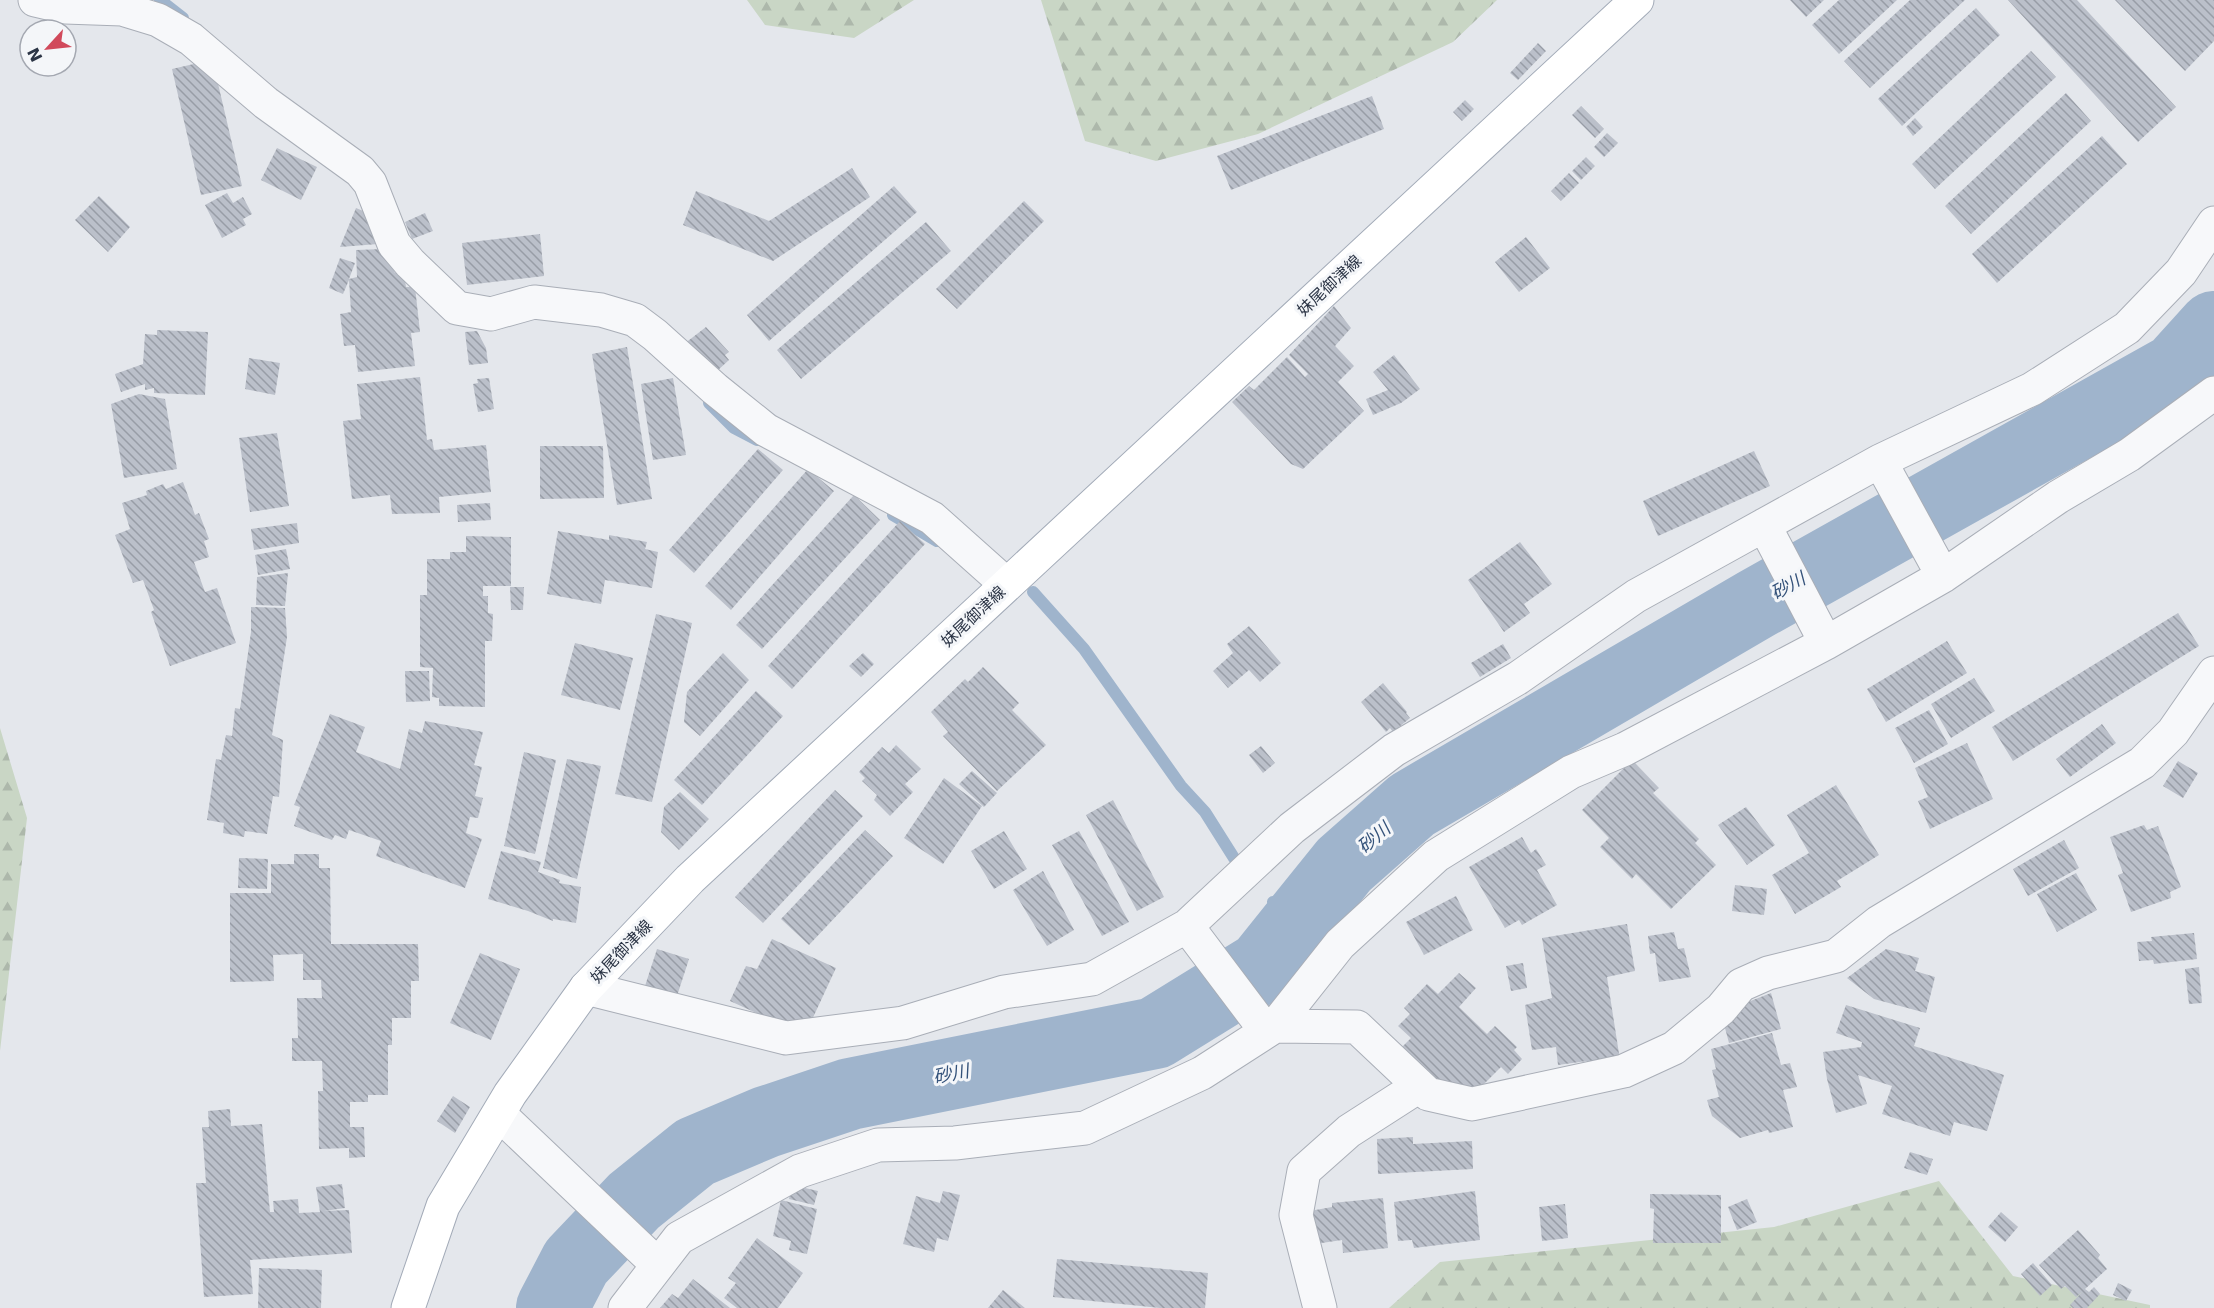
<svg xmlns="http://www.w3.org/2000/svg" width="2214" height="1308" viewBox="0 0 2214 1308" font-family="'DejaVu Sans','Noto Sans JP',sans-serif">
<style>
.forest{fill:url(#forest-firs)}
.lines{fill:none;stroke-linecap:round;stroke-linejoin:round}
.stream{stroke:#9fb4cc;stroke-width:12}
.river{stroke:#9fb4cc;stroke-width:72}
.building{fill:url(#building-back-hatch)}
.minor-casing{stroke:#a9aeb7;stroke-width:35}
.major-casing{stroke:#a3abb8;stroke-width:35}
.minor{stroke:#f7f8fa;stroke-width:33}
.major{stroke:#fff;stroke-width:33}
.labels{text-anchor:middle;stroke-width:6;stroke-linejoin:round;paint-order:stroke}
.street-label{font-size:16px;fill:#2b3445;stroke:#f4f6f9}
.water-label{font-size:18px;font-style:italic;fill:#34527a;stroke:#f4f6f9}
</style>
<defs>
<pattern id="forest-firs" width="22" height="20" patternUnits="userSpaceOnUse" patternTransform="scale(1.5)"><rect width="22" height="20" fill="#c9d6c5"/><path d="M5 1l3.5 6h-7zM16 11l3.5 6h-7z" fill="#adb8ab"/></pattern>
<pattern id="building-back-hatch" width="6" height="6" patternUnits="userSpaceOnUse" patternTransform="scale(1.5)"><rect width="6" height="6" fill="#bbc0ca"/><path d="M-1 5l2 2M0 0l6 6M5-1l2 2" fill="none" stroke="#989da6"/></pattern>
</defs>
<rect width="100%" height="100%" fill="#e4e7ec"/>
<path class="forest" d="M747,0H914L854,38L765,25Z
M1041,0H1497L1453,42L1258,134L1156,161L1085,141Z
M0,728L27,818L0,1051Z
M1939,1181L2013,1276L2150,1305V1308H1389L1440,1262L1774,1227Z"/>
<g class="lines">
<path class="stream" d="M160,0L183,18
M709,403L734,428L757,440
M893,515L937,541
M1033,592L1084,649L1181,786L1205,812L1234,858
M1273,902L1294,926"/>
<path class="river" d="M552,1308L576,1262L634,1201L695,1152L766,1122L850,1094L1155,1033L1262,967L1344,865L1412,805L1756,604L2176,369L2214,327"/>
</g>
<path class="building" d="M1790,0H1824L1806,17Z
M1839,0H1897L1839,54L1812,25Z
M1910,0H1965L1870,88L1844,61Z
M2008,0H2077L2176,107L2138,142Z
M2115,0H2214V41L2185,71Z
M1976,8L2000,35L1902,126L1878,99Z
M1538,43L1546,51L1518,80L1510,73Z
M2031,51L2056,77L1935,189L1912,164Z
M198,63L216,75L242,186L201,195L172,69Z
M2066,93L2091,121L1971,234L1945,206Z
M1372,96L1384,129L1231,190L1217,156Z
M1465,100L1474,109L1462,121L1453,112Z
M1581,106L1604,129L1595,138L1572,115Z
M1915,118L1923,127L1913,136L1906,127Z
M1607,133L1618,143L1604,157L1594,147Z
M2102,136L2127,164L1997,283L1972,254Z
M277,148L317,167L301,200L261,180Z
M1586,157L1595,166L1581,180L1572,171Z
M852,168L870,197L773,261L683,225L696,191L769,221Z
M1569,173L1579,183L1561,201L1551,191Z
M894,186L917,212L769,341L747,315Z
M227,193L233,203L243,197L252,214L243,219L246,225L222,238L205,205Z
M99,196L130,227L108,252L75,220Z
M1024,201L1044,221L957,309L936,289Z
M356,208L368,213L378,244L340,247Z
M425,213L433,231L412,239L405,222Z
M926,222L951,251L801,379L777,350Z
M540,234L544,276L467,285L462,243Z
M1526,237L1550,268L1519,292L1495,262Z
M384,249L395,273H404L406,287H415L420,332L411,333L415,366L358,372L355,345L344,346L340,314L351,312L349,280L343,294L329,288L340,258L355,263L349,279L357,277L356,250Z
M1334,306L1351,328L1335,346L1354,366L1338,382L1364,411L1303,469L1291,464L1232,402L1249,386L1254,390L1287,357L1305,377L1308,374L1289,355Z
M706,327L729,352L725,355L729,360L717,371L684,344Z
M157,330L208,332L205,395L154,393V388L145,390V384L121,392L115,374L143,364L145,334L157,335Z
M477,331L486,348L488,363L469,365L465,332Z
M627,347L652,499L617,505L592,354Z
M1394,355L1420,389L1401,403L1373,415L1366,399L1388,390L1373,372Z
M249,358L280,363L275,395L245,389Z
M420,377L427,440L432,439L434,450L486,445L491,492L439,497L440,513L392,514L390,495L352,499L343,421L361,419L357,384Z
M489,378L494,409L478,412L473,384L478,383L477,379Z
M673,378L686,455L653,460L641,384Z
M139,394L165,399L177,469L124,478L111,404Z
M277,433L289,506L250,512L239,438Z
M540,446H603L604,498L540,499Z
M758,449L783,470L694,573L669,550Z
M1754,451L1770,486L1658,536L1643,501Z
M808,469L834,491L731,610L705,586Z
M183,482L195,515L199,513L209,539L204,541L209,557L194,562L205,592L217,588L236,643L170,666L151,612L154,610L143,580L133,583L115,535L130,529L122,503L147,495L146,491L163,484L166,489Z
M854,495L880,520L762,649L736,625Z
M490,503L491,520L458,522L457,505Z
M900,521L925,544L792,689L768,666Z
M297,523L299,543L254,550L251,529Z
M558,531L609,540V535L647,542L645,549L658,552L652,588L605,580L601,604L547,594Z
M466,536L511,537V586H483V596H488V613L493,614L492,641H485V707L439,706V698L432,697L433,668L420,667V595H427V559H450V552H466Z
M1520,542L1552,584L1524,604L1530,613L1504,632L1468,580Z
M286,549L290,569L258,575L255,555Z
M288,573L285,606L256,605L257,577Z
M510,587H524L523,610H511Z
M251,607L285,608L287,637L272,735L283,740L279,797L273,796L267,834L245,831L244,837L223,833L224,823L207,820L216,759L221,760L226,735L232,736L235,708L240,709L251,632Z
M2178,613L2199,646L2013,761L1992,727Z
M656,614L692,623L652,802L615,794Z
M1249,626L1281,663L1260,682L1249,670L1228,688L1213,671L1233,653L1227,644Z
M1947,641L1967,673L1886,722L1867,689Z
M575,643L633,658L620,710L561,695Z
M1503,644L1511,658L1480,677L1471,663Z
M723,653L749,680L700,736L684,722L687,692Z
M863,653L874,664L861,677L849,666Z
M983,667L1019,703L1012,710L1046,745L997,791L943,736L948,732L931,712L965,679L968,682Z
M405,671H429L430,701L406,702Z
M1974,678L1995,711L1951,738L1931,704Z
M1383,683L1407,712L1406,713L1410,718L1393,732L1390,728L1386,732L1361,702Z
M756,691L783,716L702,805L674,780Z
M1929,710L1948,744L1914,763L1895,728Z
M330,714L365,727L356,752L400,769L409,729L422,733L425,721L483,732L474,765L482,767L475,796L483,798L478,818L470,817L466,833L482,839L465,888L376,856L381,841L349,830L346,839L335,835L332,840L294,826L300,807L294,805Z
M2102,724L2116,743L2070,777L2056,759Z
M1967,743L1993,799L1930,829L1918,801L1928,797L1915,768Z
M896,745L921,769L905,784L913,792L890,816L874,800L877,795L862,781L865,778L859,772L882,747L889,753Z
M1261,746L1275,763L1263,773L1249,755Z
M524,752L556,760L535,854L504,846Z
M567,759L601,766L577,879L543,868Z
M1632,760L1659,788L1653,793L1699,839L1695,843L1716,865L1671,909L1636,874L1632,879L1600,847L1609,838L1582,810Z
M2178,761L2198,773L2183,798L2163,786Z
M972,771L997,793L984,807L959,784Z
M944,778L982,806L943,864L904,838Z
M1836,785L1879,855L1837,881L1841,887L1795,914L1772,875L1809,853L1787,815Z
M835,790L863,816L763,923L735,897Z
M680,792L709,819L679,850L661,832L664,807Z
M1113,800L1164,897L1137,911L1086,815Z
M1746,807L1775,845L1747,865L1718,825Z
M2144,825L2147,830L2158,826L2181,887L2170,892L2171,898L2131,912L2118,875L2123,873L2110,837Z
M865,830L893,856L809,945L781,919Z
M1004,831L1027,869L994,889L971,851Z
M1079,831L1129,922L1102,936L1052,845Z
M1522,837L1531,853L1536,849L1546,865L1537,870L1557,905L1522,925L1519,920L1505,928L1469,867Z
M2064,840L2079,868L2028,896L2013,869Z
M501,851L541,862L538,872L560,880L559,883L581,887L576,923L553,919V921L528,911L488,899Z
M294,854H319V868H330L331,944H418L419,981H411V1018H392V1045H388V1095H368V1102H350V1127H364L365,1157L349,1158V1148L319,1149L318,1091H323L322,1061H292V1038H298L297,998H322L321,980H303V954L273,955L274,981L230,982V893H271V864H294Z
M239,858L268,859L267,889L238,888Z
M1043,871L1074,930L1047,946L1013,890Z
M2076,873L2097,910L2057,932L2037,894Z
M1735,885L1767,889L1764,915L1732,911Z
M1456,896L1473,930L1424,955L1406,922Z
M1627,924L1635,971L1607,977L1620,1060L1588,1066L1587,1061L1558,1065L1556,1047L1532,1050L1525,1005L1552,998L1542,938Z
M1674,932L1678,949L1684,948L1691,977L1659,982L1655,953L1650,954L1648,936Z
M2194,933L2197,959L2154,964L2153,960L2139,961L2137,942L2152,941L2151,937Z
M772,939L836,968L810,1024L783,1025L730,1001L746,966L757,969Z
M657,949L689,959L677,996L645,986Z
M1886,949L1919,958L1915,971L1935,977L1926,1013L1874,999L1847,978Z
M480,953L520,969L491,1040L450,1023Z
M1523,963L1527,988L1511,991L1506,966Z
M2199,967L2202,1003L2189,1004L2185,969Z
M1459,973L1476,988L1459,1007L1487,1034L1495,1026L1517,1047L1514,1050L1522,1059L1508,1074L1501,1067L1476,1092L1427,1077L1399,1050L1411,1038L1398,1026L1410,1014L1404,1008L1427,984L1438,994Z
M1771,993L1781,1029L1729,1043L1725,1028L1748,1002Z
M1846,1005L1920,1028L1914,1046L2004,1075L1987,1131L1954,1122L1950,1136L1882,1114L1892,1086L1858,1075L1867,1104L1836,1113L1827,1079L1823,1052L1861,1047L1862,1042L1836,1033Z
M1772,1033L1781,1065L1790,1063L1797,1087L1783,1090L1793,1127L1769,1133L1768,1130L1740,1138L1712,1116L1707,1100L1719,1097L1712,1070L1716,1069L1711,1049Z
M453,1096L470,1107L455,1133L437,1121Z
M230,1109L231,1126L262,1124L270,1212H274L273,1201L298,1199L299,1213L320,1212L316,1187L342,1184L345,1208L324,1211L349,1210L352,1253L250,1260L253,1294L204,1297L196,1183H206L202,1127H209L208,1111Z
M1413,1137V1144L1472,1141L1473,1169L1378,1174L1377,1139Z
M1910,1152L1933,1159L1927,1175L1904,1168Z
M792,1185L818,1191L814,1205L789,1199Z
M943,1191L960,1195L948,1241L937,1238L934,1252L903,1244L916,1196L940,1203Z
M1475,1191L1480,1240L1414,1248L1412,1240L1398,1241L1394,1202Z
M1650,1194L1721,1195V1243H1653L1654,1209L1650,1208Z
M1383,1198L1388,1248L1343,1253L1342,1240L1315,1244L1310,1211L1332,1207V1203Z
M1747,1199L1757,1222L1737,1230L1728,1207Z
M781,1200L817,1209L807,1254L789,1250L791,1241L773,1236Z
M1565,1204L1568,1238L1542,1241L1539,1207Z
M2001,1212L2018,1227L2005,1242L1988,1227Z
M2078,1230L2100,1255L2098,1258L2107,1269L2085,1289L2089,1292L2094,1287L2100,1294L2087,1308H2073L2070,1305L2082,1292L2076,1297L2065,1286L2061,1289L2039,1265Z
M757,1238L803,1273L778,1308H737L724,1298L736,1283L728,1278Z
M1057,1259L1208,1273L1205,1308H1160L1053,1297Z
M2033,1263L2052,1285L2040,1296L2021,1274Z
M259,1268L322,1270L321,1308H258Z
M693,1279L730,1308H660L672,1294L678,1298Z
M2118,1283L2132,1290L2126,1301L2113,1295Z
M1003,1290L1025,1308H988Z"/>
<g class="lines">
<g class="minor-casing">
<path id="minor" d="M35,0L65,7L122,9L158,20L191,39L266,103L360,171L370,183L394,244L410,263L457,308L491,314L534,302L601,310L635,320L655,335L715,389L766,430L932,518L1006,584
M1880,461L1943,576
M1764,525L1826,643
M1187,926L1266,1031
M586,988L786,1038L903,1023L1004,992L1092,979L1187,926L1292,828L1394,750L1518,678L1636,596L1880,461L2032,389L2127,328L2181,272L2214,223
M1275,1026L1357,1027L1428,1094L1472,1104L1624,1071L1674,1048L1721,1009L1741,985L1768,973L1836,956L1879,922L2142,763L2173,732L2214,673
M499,1114L658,1265
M625,1308L679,1238L800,1171L878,1145L955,1143L1085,1128L1202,1073L1275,1026L1340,944L1436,856L1571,772L1625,749L1826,643L1943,576L2058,497L2129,455L2214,393
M1320,1308L1296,1215L1304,1171L1349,1131L1419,1086"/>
</g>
<g class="major-casing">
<path id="major" d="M408,1308L443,1206L510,1094L586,988L690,879L1637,0"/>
</g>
<use href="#minor" class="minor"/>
<use href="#major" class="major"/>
</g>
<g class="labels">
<g class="street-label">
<text transform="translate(1329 285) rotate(-43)" y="6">妹尾御津線</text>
<text transform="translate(973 616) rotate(-43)" y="6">妹尾御津線</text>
<text transform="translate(621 951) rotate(-46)" y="6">妹尾御津線</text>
</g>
<g class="water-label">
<text transform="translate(1788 586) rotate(-29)" y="6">砂川</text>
<text transform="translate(1374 838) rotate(-41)" y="6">砂川</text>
<text transform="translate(951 1074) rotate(-11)" y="6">砂川</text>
</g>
</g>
<g transform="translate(48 48) rotate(243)"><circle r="28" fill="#f4f6f9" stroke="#a4a8b1" stroke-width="1.5"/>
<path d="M0-4.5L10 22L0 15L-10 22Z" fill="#d1495b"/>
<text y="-9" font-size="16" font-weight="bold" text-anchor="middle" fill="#2b3445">N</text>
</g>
</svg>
